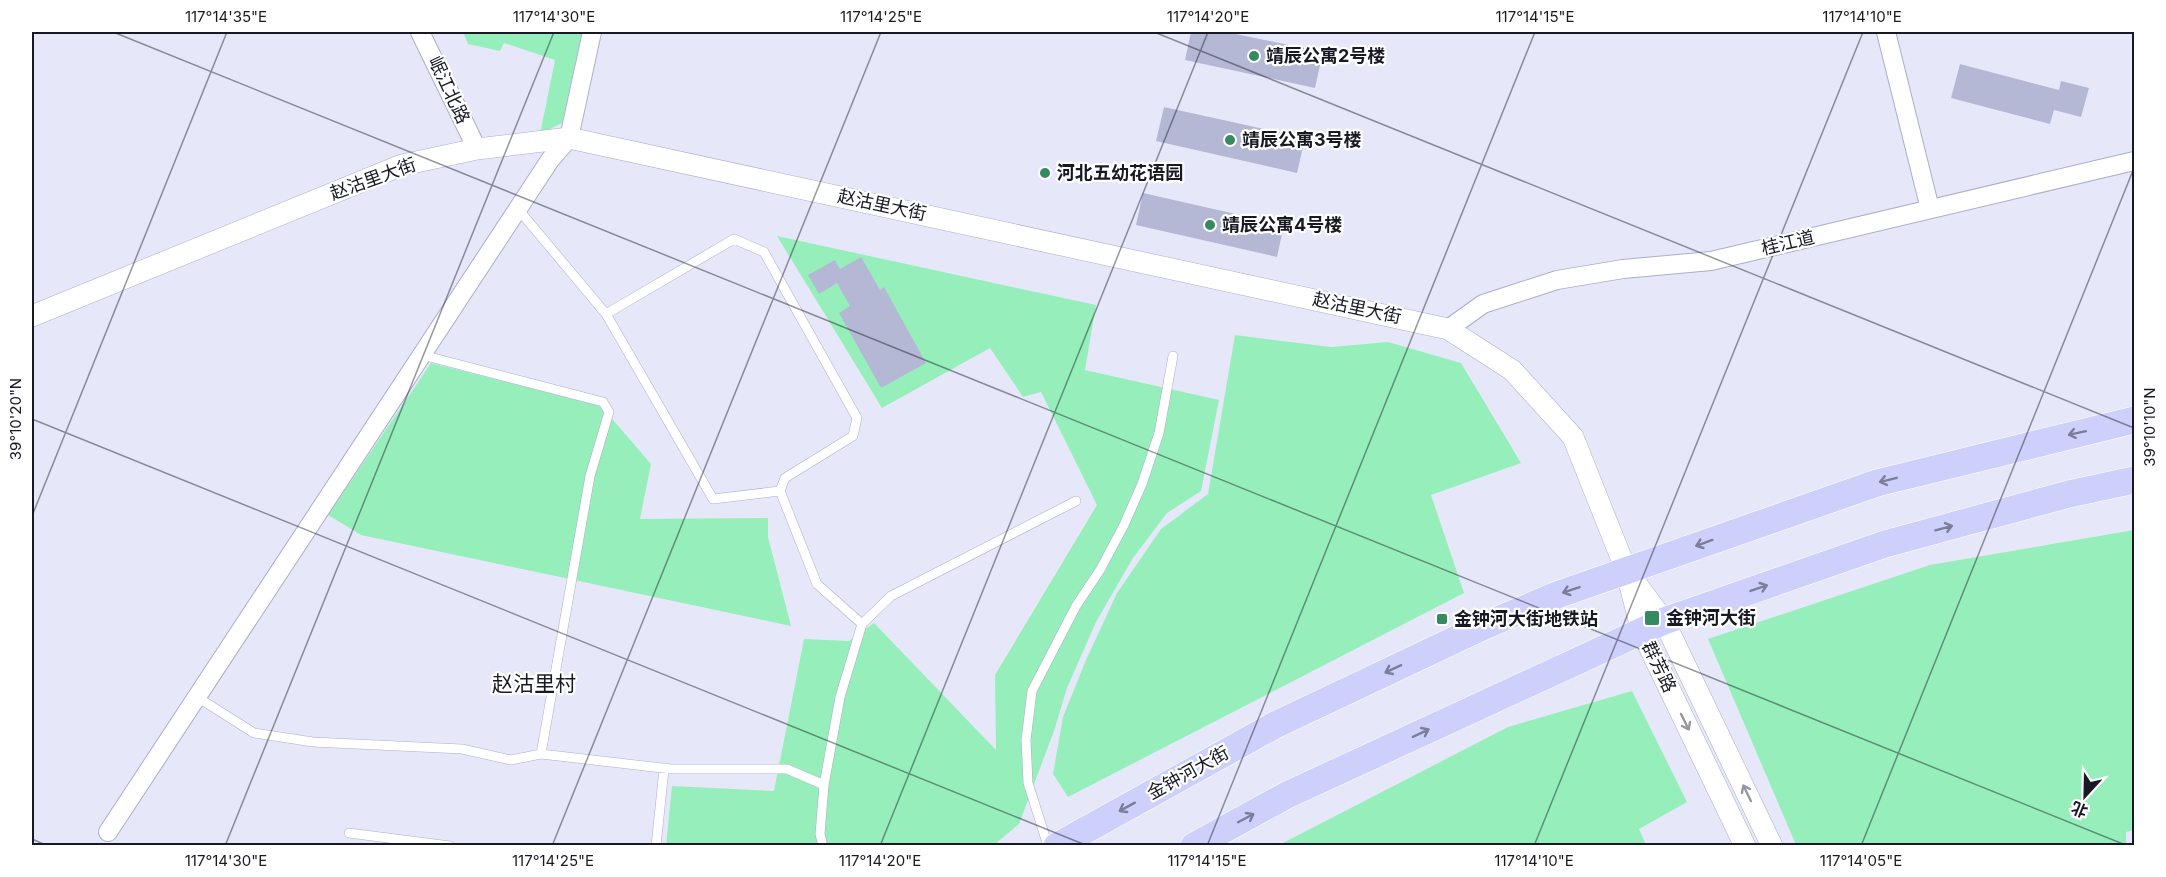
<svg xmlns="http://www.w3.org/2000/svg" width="2166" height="877" viewBox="0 0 2166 877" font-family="Inter,'Noto Sans SC',sans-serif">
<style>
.green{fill:#96efbb}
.building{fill:#b4b8d5}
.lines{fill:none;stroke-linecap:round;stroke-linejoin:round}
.service-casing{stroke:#aaaeca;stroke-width:10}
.minor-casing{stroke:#aaaeca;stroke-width:20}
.tertiary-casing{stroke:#aaaeca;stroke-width:22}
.primary-casing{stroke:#fff;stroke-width:28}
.service{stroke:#fff;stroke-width:9}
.minor{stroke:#fff;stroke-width:18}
.tertiary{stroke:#fff;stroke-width:21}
.primary{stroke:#ccd0fa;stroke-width:27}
.oneway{stroke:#7b7e9a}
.oneway2{stroke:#97989c}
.ticks{fill:none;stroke:#181924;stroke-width:1.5;stroke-opacity:0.45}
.poi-dot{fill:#358b5f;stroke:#fff;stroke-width:2}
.labels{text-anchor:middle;stroke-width:4.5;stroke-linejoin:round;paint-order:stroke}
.poi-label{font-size:18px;font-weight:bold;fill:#181924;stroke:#fff;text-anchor:start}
.street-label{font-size:18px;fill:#181924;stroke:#fff}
.quarter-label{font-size:21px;fill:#181924;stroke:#fff}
.neatline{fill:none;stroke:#181924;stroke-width:2}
.ticks-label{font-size:15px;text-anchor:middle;fill:#181924}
</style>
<rect width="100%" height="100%" fill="#e6e8fa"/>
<path class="green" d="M463,32H582L562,123L540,134L555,60L504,43L500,51L468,44Z
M777,236L1096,305L1085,370L1219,400L1201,491L1167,513L1133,558L1096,622L1067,688L1054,731L1019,824L994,845L666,846L672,786L774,791L804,639L849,641L874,623L996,750L995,675L1097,505L1041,392L1023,397L990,348L882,408Z
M1235,335L1331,347L1388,342L1461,363L1521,463L1431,495L1464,593L1068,797L1053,774L1063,717L1086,660L1117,593L1161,529L1208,494Z
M431,363L601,406L651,464L640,519L768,518V537L791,626L361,535L328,515Z
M2134,530V830L2126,832V845H1796L1708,639L1930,565Z
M1632,691L1687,802L1639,829L1646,845H1279L1508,727Z"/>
<path class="building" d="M1191,32H1226L1323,52L1315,88L1185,60Z
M1960,64L2059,90L2061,81L2089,88L2081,117L2054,110L2050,124L1951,98Z
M1164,107L1305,138L1297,173L1156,141Z
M1143,193L1284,225L1277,257L1136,225Z
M861,257L880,290L884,287L926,363L881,388L839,313L850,306L837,283L819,294L808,275L835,260L840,269Z"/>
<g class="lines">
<g class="service-casing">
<path id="service" d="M518,209L606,314L713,499L780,491L817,584L862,624
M606,314L734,239L764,252L857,418L853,436L785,478L780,491
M197,697L254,733L313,742L462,749L511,760L541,754L590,476L609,412L603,402L422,355
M541,754L671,769H787L824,785
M349,833L450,846
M656,846L664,769
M823,846L820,834L824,785L840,697L862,624L891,596L1076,501
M1048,846L1028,783L1026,740L1032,691L1076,606L1100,570L1124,525L1142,484L1159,433L1173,356"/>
</g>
<g class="minor-casing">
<path id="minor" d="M420,32L477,149
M1886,32L1930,209
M1448,329L1483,304L1557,280L1623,269L1711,261L2134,161
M108,832L550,160L569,138L592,32"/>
</g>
<g class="tertiary-casing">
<path id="tertiary" d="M32,316L402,165L477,149L569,138L1448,329L1512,370L1573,437L1626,570L1642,632L1745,846
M1632,578L1664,621L1772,846"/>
</g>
<g class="primary-casing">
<path id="primary" d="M1057,846L1275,725L1484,626L1557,595L1877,483L2134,420
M1194,846L1287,795L1664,621L1885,544L2069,494L2134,480"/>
</g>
<use href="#service" class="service"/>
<use href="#minor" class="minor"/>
<use href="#tertiary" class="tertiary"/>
<use href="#primary" class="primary"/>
</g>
<defs><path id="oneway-shaft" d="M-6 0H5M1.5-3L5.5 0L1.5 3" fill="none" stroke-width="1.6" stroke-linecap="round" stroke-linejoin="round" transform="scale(1.5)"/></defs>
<g class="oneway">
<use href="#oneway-shaft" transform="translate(2077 433) rotate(168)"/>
<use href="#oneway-shaft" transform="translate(1888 480) rotate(166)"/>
<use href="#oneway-shaft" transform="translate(1944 528) rotate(-15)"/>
<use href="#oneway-shaft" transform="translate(1704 543) rotate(160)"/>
<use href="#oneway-shaft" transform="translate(1759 588) rotate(-19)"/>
<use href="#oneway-shaft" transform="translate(1571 590) rotate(161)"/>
<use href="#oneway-shaft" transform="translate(1393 669) rotate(155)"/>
<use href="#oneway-shaft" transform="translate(1421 733) rotate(-25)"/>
<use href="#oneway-shaft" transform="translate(1127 807) rotate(151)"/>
<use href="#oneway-shaft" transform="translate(1246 818) rotate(-28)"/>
</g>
<g class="oneway2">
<use href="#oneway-shaft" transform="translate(1685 722) rotate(64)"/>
<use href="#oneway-shaft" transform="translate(1747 793) rotate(-116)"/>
</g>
<path class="ticks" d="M113,32L2128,846M1154,32L2134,428M32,419L1088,846M32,516L227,32M32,839L48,846M225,846L554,32M552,846L881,32M880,846L1208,32M1207,846L1535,32M1534,846L1863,32M1861,846L2134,168"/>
<g class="poi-dot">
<circle cx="1254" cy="56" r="6"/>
<circle cx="1230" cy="140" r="6"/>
<circle cx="1045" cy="173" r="6"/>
<circle cx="1210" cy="225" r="6"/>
<rect x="1644" y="610" width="16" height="16" rx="3"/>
<rect x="1436" y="613" width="12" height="12" rx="3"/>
</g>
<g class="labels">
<g class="poi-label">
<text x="1266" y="62">靖辰公寓2号楼</text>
<text x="1242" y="146">靖辰公寓3号楼</text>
<text x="1057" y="179">河北五幼花语园</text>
<text x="1222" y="231">靖辰公寓4号楼</text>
<text x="1666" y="624">金钟河大街</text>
<text x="1454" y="625">金钟河大街地铁站</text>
</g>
<g class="street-label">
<text transform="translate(449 90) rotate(65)" y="6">岷江北路</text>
<text transform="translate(373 179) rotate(-20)" y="6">赵沽里大街</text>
<text transform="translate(882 205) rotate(12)" y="6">赵沽里大街</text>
<text transform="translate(1788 243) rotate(-13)" y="6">桂江道</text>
<text transform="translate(1357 308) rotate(12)" y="6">赵沽里大街</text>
<text transform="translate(1659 667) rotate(64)" y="6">群芳路</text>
<text transform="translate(1188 773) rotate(-29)" y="6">金钟河大街</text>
</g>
<g class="quarter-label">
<text x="534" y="691">赵沽里村</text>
</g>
</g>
<rect width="2166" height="877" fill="none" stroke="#ffffff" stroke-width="66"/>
<g transform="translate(2085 796) rotate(202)" stroke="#ffffff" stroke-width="4.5" paint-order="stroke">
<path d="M0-4.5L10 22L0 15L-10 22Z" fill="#181924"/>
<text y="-9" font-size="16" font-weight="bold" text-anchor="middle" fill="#181924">北</text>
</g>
<rect x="33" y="33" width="2100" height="811" class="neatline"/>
<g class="ticks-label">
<text x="226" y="22">117°14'35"E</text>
<text x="554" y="22">117°14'30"E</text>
<text x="881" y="22">117°14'25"E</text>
<text x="1208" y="22">117°14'20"E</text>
<text x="1535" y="22">117°14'15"E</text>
<text x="1862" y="22">117°14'10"E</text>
<text transform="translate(16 419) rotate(-90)" y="5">39°10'20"N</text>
<text transform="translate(2150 427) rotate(-90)" y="5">39°10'10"N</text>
<text x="226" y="866">117°14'30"E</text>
<text x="553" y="866">117°14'25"E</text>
<text x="880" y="866">117°14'20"E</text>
<text x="1207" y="866">117°14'15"E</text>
<text x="1534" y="866">117°14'10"E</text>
<text x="1861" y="866">117°14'05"E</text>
</g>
</svg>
